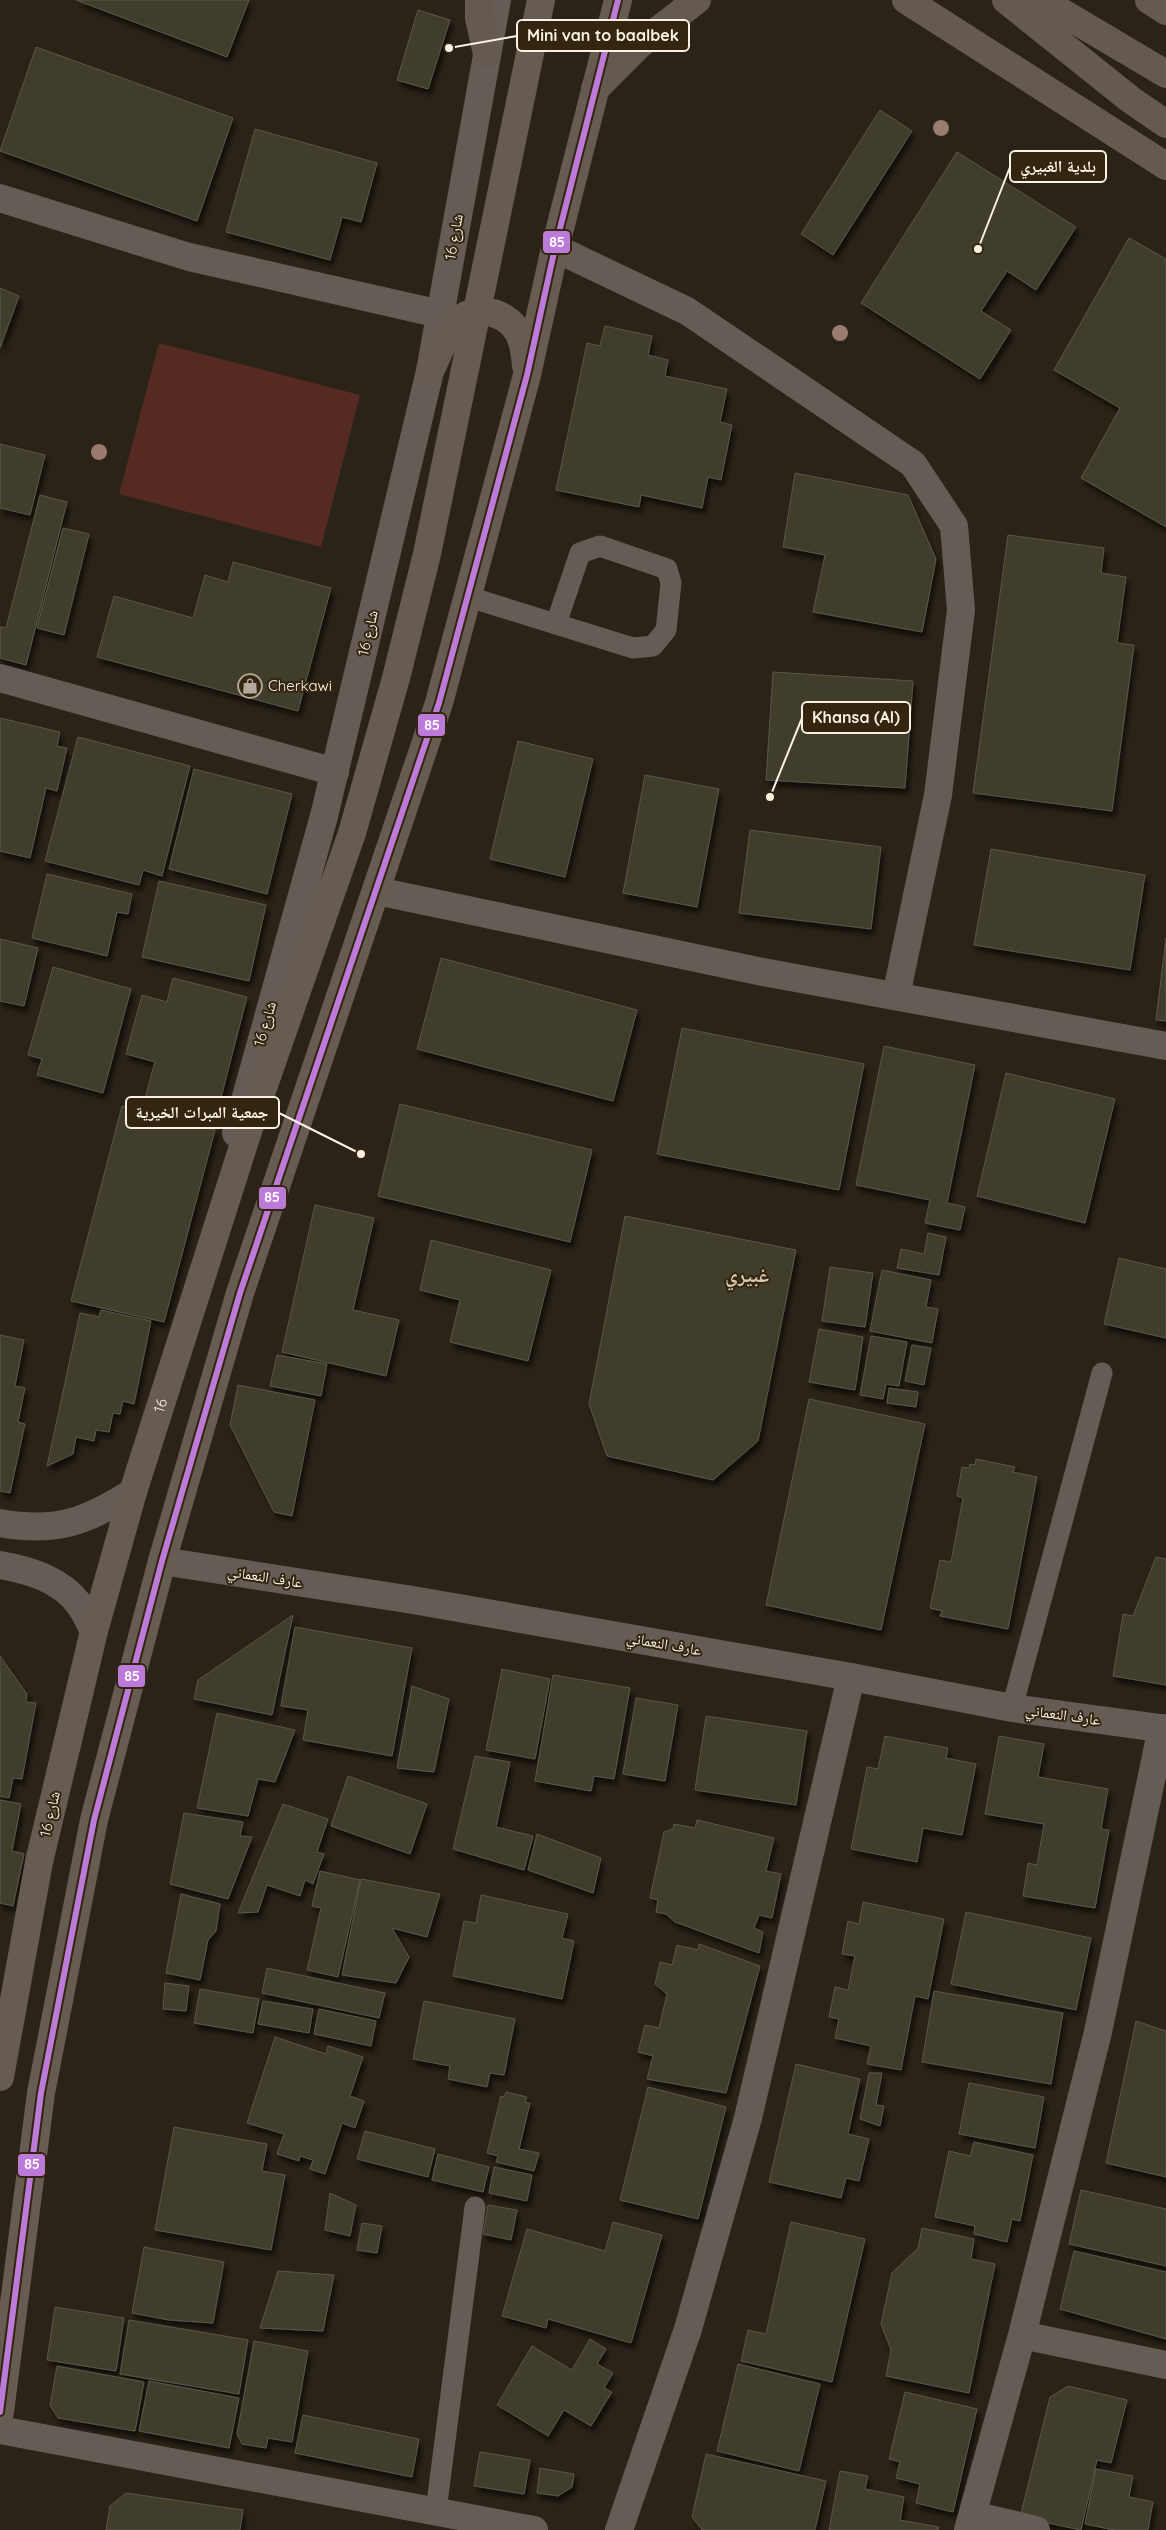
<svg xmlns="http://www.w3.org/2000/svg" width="1166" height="2530" viewBox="0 0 1166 2530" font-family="Quicksand,'Noto Naskh Arabic',sans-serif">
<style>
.green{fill:#552a23}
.building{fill:#413c2b;stroke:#5a564b;filter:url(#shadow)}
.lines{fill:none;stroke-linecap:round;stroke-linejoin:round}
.service{stroke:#645c55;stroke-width:21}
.minor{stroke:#645c55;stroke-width:28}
.tertiary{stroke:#645c55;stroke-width:28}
.primary{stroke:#665c52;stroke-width:28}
.trunk{stroke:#645a51;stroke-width:28}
.primary-bridge{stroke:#665c52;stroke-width:28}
.bus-1-casing{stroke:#33250f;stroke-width:10}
.bus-1{stroke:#bd7bd9;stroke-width:6}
.tree{fill:#9b7a70}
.labels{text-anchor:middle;stroke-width:4;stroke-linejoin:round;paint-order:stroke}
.street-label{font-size:15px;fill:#faf1e3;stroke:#33250f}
.poi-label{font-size:15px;fill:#faf1e3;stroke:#33250f;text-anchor:start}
.district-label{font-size:20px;font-weight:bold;fill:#dac8ae;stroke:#33250f}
.leader{fill:none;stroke:#faf1e3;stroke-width:2}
.callout-dot{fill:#faf1e3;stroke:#33250f;stroke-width:2}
.callout{fill:#33250f;stroke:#faf1e3;stroke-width:2}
.callout-label{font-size:16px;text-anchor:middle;font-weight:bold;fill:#faf1e3}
.line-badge{stroke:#33250f;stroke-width:2}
.badge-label{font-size:14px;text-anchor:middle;font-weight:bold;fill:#fff}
</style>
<defs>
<filter id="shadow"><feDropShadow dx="3" dy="5.5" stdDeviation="2.5" flood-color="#0009"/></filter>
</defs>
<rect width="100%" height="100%" fill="#2b2317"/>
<path class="green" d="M159,343L360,395L321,547L119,494Z"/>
<path class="building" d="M76,0H249L227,57Z
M418,10L450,20L428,89L397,80Z
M36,47L233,118L197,221L0,151Z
M880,110L912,131L833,255L801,234Z
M255,129L377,163L361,222L342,217L330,260L226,232Z
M957,152L1076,227L1036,290L1007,271L981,311L1011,330L980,379L861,303Z
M1129,238L1166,259V527L1081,478L1120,408L1054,370Z
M0,288L19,296L0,348Z
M605,326L652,336L648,355L668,360L665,376L727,389L720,422L732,425L721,480L708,477L702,508L641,495L639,507L556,490L587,343L600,346Z
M0,444L45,455L30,515L0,508Z
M795,473L908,495L936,559L922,632L813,612L825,555L783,547Z
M40,495L67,502L26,665L0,658V627L6,628Z
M63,528L89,534L64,635L37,628Z
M1008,535L1104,548L1101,573L1126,577L1117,643L1134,645L1112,811L973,793Z
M233,562L331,588L298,711L97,657L114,596L193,618L205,575L228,582Z
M773,672L913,681L905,788L766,780Z
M0,718L60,732L57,746L67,748L57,791L46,788L30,858L0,851Z
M78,737L190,766L162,876L143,870L139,885L45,861Z
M518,741L593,759L565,877L490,859Z
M194,769L292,794L267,894L169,869Z
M645,775L719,789L697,907L623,893Z
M750,830L881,847L871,929L739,913Z
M991,849L1145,875L1130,970L974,945Z
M47,874L132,894L128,914L117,912L107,956L32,938Z
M159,881L266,905L249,981L142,957Z
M1166,938V1021L1156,1020Z
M0,939L38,948L24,1006L0,1001Z
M441,958L637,1010L613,1101L417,1049Z
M53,967L131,989L103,1093L37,1075L42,1059L28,1055Z
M173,978L247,997L216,1117L145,1098L155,1062L126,1054L142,995L167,1002Z
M682,1028L864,1064L839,1190L657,1154Z
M884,1046L975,1065L947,1203L965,1207L960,1230L925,1223L930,1200L856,1185Z
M1006,1073L1115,1099L1085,1223L977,1196Z
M400,1104L592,1150L570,1242L378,1196Z
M122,1106L215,1130L164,1322L71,1301Z
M315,1205L374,1218L353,1310L399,1320L386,1376L282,1352Z
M625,1216L796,1250L758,1441L713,1480L607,1456L589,1404Z
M928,1233L946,1237L939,1275L897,1268L901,1249L924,1254Z
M431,1240L551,1270L528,1361L450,1342L460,1300L420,1290Z
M1119,1258L1166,1269V1338L1104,1324Z
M830,1267L873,1273L865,1327L822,1321Z
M882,1270L931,1280L926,1307L938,1309L932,1343L870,1331Z
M101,1310L151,1321L134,1404L123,1401L120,1414L113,1413L109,1432L96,1430L94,1441L76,1437L73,1454L47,1466L80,1313L99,1317Z
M819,1329L863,1337L855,1390L809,1382Z
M0,1335L24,1340L15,1386L25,1388L18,1422L25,1424L10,1493L0,1491Z
M871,1336L907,1342L899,1386L886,1384L883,1399L860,1395Z
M912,1345L931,1348L924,1385L905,1381Z
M277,1355L327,1364L321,1396L270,1386Z
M238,1385L315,1400L292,1516L274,1512L230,1425Z
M889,1388L918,1392L916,1407L887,1403Z
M809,1399L925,1424L881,1630L766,1605Z
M976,1459L1015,1467L1013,1472L1037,1477L1008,1629L940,1616L942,1611L930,1608L940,1560L951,1562L963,1498L957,1496L962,1467L969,1468L970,1464L975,1465Z
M1156,1557L1166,1559V1685L1113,1676L1123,1614L1133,1616Z
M293,1615L272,1715L194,1699L198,1680Z
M295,1627L412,1648L392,1756L303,1740L308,1710L281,1706Z
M0,1656L27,1694L26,1702L36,1703L22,1779L13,1778L9,1798L0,1796Z
M502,1669L550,1679L535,1759L486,1750Z
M553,1675L630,1688L614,1779L594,1776L591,1791L535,1781Z
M412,1686L449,1699L434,1772L397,1768Z
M636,1698L678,1705L665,1781L623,1774Z
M217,1713L295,1730L275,1782L258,1779L248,1816L197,1808Z
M706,1716L807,1731L796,1805L695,1790Z
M885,1736L948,1748L946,1758L976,1764L962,1835L923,1828L917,1862L851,1849L867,1767L878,1769Z
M999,1736L1044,1744L1038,1777L1108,1789L1101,1829L1109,1830L1095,1908L1023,1896L1028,1863L1037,1865L1044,1824L985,1814Z
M475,1756L510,1762L496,1827L533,1836L524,1870L453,1849Z
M348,1776L427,1804L410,1854L331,1826Z
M0,1800L21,1804L12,1851L24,1854L13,1906L0,1903Z
M283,1804L328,1819L317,1852L324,1854L313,1884L305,1880L300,1896L267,1885L258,1912L238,1913Z
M184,1813L243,1822L240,1836L252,1837L228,1899L170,1884Z
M697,1820L774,1838L766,1871L781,1874L772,1918L759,1915L754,1928L763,1932L759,1953L675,1922L666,1914L656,1912L658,1900L650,1898L664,1832L673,1829L674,1824L695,1828Z
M537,1834L601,1858L593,1893L528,1870Z
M320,1871L360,1880L338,1977L307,1970L321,1908L312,1906Z
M361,1879L440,1894L427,1937L392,1928L409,1957L396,1983L342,1975Z
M181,1894L220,1904L216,1931L208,1940L200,1980L166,1973Z
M481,1895L568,1914L562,1938L574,1941L562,1999L453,1976L464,1921L476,1923Z
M863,1902L944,1919L928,1999L915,1996L901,2070L867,2064L871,2046L835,2038L839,2019L829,2017L835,1987L848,1990L855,1956L842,1954L848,1921L859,1924Z
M966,1912L1091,1938L1076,2010L951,1984Z
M699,1944L760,1966L726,2093L647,2079L653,2056L638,2052L645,2025L659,2028L667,1994L655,1984L660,1962L672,1965L677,1945L698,1950Z
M267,1968L385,1993L379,2018L262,1993Z
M165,1983L189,1986L186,2011L163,2009Z
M200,1989L259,1999L253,2033L194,2023Z
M934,1991L1063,2013L1051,2084L922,2062Z
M263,2001L313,2009L309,2033L258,2024Z
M424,2001L515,2019L504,2075L490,2073L487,2087L448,2079L450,2066L413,2059Z
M319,2009L376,2021L371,2046L314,2034Z
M1136,2021L1166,2031V2177L1106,2163Z
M275,2037L326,2054L328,2046L363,2057L350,2096L364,2101L355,2128L342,2123L325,2174L310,2169L313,2160L300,2156L299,2161L277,2154L284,2134L247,2123Z
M796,2064L860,2079L848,2134L869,2139L859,2181L846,2178L841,2198L769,2182Z
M869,2073H882L876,2105L884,2106L880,2126L860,2119Z
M969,2083L1044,2097L1035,2148L959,2134Z
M648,2087L726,2107L698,2219L620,2200Z
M506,2092L527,2097L525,2102L530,2103L519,2149L539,2153L534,2171L496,2162L498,2156L487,2153L501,2096L504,2097Z
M174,2127L267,2144L262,2171L285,2175L271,2250L155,2230Z
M365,2131L435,2149L428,2177L357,2159Z
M974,2142L1033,2155L1020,2221L1012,2219L1007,2242L974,2234L975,2226L935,2217L949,2151L970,2156Z
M438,2154L489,2167L483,2192L432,2180Z
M494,2167L532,2175L527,2201L489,2193Z
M1081,2190L1166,2209V2266L1069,2244Z
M330,2193L356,2205L350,2236L325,2230Z
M488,2205L517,2210L511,2240L483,2234Z
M613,2222L662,2235L631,2343L548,2319L546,2328L502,2316L527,2229L605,2251Z
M791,2222L865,2239L832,2382L741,2361L748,2330L766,2334Z
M362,2223L382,2226L377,2253L357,2250Z
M922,2228L974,2239L971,2259L995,2264L969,2393L886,2376L891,2350L881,2324L892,2273L918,2248Z
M144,2247L224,2262L213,2323L169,2320L132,2313Z
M1074,2251L1166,2272V2339L1060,2309Z
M278,2271L334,2275L323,2331L260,2328Z
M55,2307L124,2318L116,2371L47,2360Z
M129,2320L248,2340L239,2394L120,2374Z
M590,2339L606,2349L597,2364L613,2373L604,2388L612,2392L591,2426L564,2410L548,2436L497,2405L532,2346L572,2370Z
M254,2341L308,2351L292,2442L268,2438L266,2448L242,2444L237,2434Z
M738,2364L820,2384L799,2471L717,2451Z
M57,2366L144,2382L135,2431L58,2418L50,2405Z
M149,2381L239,2398L229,2448L139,2431Z
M1068,2386L1127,2400L1111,2463L1097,2460L1081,2530L1020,2517L1050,2397Z
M905,2392L977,2409L953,2512L916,2503L920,2484L896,2478L900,2462L889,2459Z
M303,2415L419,2439L412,2477L295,2453Z
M480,2452L530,2460L524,2494L474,2486Z
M706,2454L826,2481L815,2530H702L692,2517Z
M540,2468L574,2474L572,2487L558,2496L537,2493Z
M1096,2469L1133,2476L1129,2497L1153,2502L1148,2530H1114L1085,2524Z
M840,2471L868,2476L865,2489L904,2497L900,2520L939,2527L938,2530H829Z
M126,2493L243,2510L240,2530H106L110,2506Z"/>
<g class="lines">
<path class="service" d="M469,597L633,648L653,646L666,630L671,583L667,569L600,546L580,553L556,624
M1012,1708L1102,1373
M436,2511L475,2207"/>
<path class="minor" d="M0,198L189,257L440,314
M555,248L687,311L913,464L954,526L961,610L938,795L896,996
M0,678L335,772
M377,891L763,972L1166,1046
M1022,2335L1166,2365
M0,2430L534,2530
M973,2515L1036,2530
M619,2530L688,2329L748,2118L851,1677
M968,2530L1022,2335L1098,2032L1162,1728"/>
<path class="tertiary" d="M236,1133L324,816L430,371L497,0
M0,1523C56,1533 86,1522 133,1492
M162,1561L413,1600L851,1677L1012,1708L1166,1729
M0,1565C29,1570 60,1579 79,1604C85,1612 89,1622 94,1631"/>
<g class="primary">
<path d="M430,371C438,355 444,337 456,323C473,303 506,311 518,332C524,342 525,355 526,366"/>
<path id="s1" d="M0,2077L39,1862L94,1631L133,1492L248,1131"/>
<path d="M0,2412L41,2093L94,1820L162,1561L240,1293L439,703L527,375L555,248L618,0"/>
</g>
<path class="trunk" d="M479,0V18L487,54
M906,0L1166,166
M1006,0L1131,100L1166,124
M1041,0L1166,74
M1149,0L1166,11
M595,89L639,45L697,0"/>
<path class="primary-bridge" d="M248,1131L352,833L396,678L427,554L541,0"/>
<g class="bus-1-casing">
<path id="bus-1" d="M0,2412L41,2093L94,1820L162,1561L240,1293L439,703L527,375L555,248L618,0"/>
</g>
<use href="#bus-1" class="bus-1"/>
</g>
<g class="tree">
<circle cx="941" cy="128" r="8"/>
<circle cx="840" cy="333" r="8"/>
<circle cx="99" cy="452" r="8"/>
</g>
<defs>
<g id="shop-ring" transform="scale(1.25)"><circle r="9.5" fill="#33250f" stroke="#b2a99c" stroke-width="1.5"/><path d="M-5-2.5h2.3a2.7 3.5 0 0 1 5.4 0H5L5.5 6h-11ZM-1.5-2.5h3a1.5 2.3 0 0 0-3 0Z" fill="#b2a99c"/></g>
</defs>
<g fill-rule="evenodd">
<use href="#shop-ring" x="250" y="686"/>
</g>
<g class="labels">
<g class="street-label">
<text transform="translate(454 237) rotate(-80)" y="5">شارع 16</text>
<text transform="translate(368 633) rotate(-77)" y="5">شارع 16</text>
<text transform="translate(265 1024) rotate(-74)" y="5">شارع 16</text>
<text dy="5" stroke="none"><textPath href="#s1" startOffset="691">16</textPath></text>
<text transform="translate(265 1577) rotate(9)" y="5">عارف النعماني</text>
<text transform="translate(664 1644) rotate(10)" y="5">عارف النعماني</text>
<text transform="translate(1063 1715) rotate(8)" y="5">عارف النعماني</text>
<text transform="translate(50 1814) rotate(-77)" y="5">شارع 16</text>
</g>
<g class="poi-label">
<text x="268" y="691">Cherkawi</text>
</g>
<g class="district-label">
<text x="747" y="1282">غبيري</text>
</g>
</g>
<path class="leader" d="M449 48L517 36M978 249L1010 167M770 797L802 718M361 1154L279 1113"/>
<g class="callout-dot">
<circle cx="449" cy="48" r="5"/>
<circle cx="978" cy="249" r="5"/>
<circle cx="770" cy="797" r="5"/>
<circle cx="361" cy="1154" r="5"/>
</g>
<g class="callout">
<rect x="517" y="20" width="172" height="31" rx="5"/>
<rect x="1010" y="151" width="96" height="31" rx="5"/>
<rect x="802" y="702" width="108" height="31" rx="5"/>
<rect x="126" y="1097" width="153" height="31" rx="5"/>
</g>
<g class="callout-label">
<text x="603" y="41">Mini van to baalbek</text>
<text x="1058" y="172">بلدية الغبيري</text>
<text x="856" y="723">Khansa (Al)</text>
<text x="202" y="1118">جمعية المبرات الخيرية</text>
</g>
<g class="line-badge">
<rect x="542" y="230" width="29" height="24" rx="5" fill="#bd7bd9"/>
<rect x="417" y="713" width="29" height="24" rx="5" fill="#bd7bd9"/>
<rect x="258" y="1186" width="29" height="24" rx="5" fill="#bd7bd9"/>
<rect x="117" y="1664" width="29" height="24" rx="5" fill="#bd7bd9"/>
<rect x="17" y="2153" width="29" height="24" rx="5" fill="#bd7bd9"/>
</g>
<g class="badge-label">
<text x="557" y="247">85</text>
<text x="432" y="730">85</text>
<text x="272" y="1202">85</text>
<text x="132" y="1681">85</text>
<text x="32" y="2169">85</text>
</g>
</svg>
